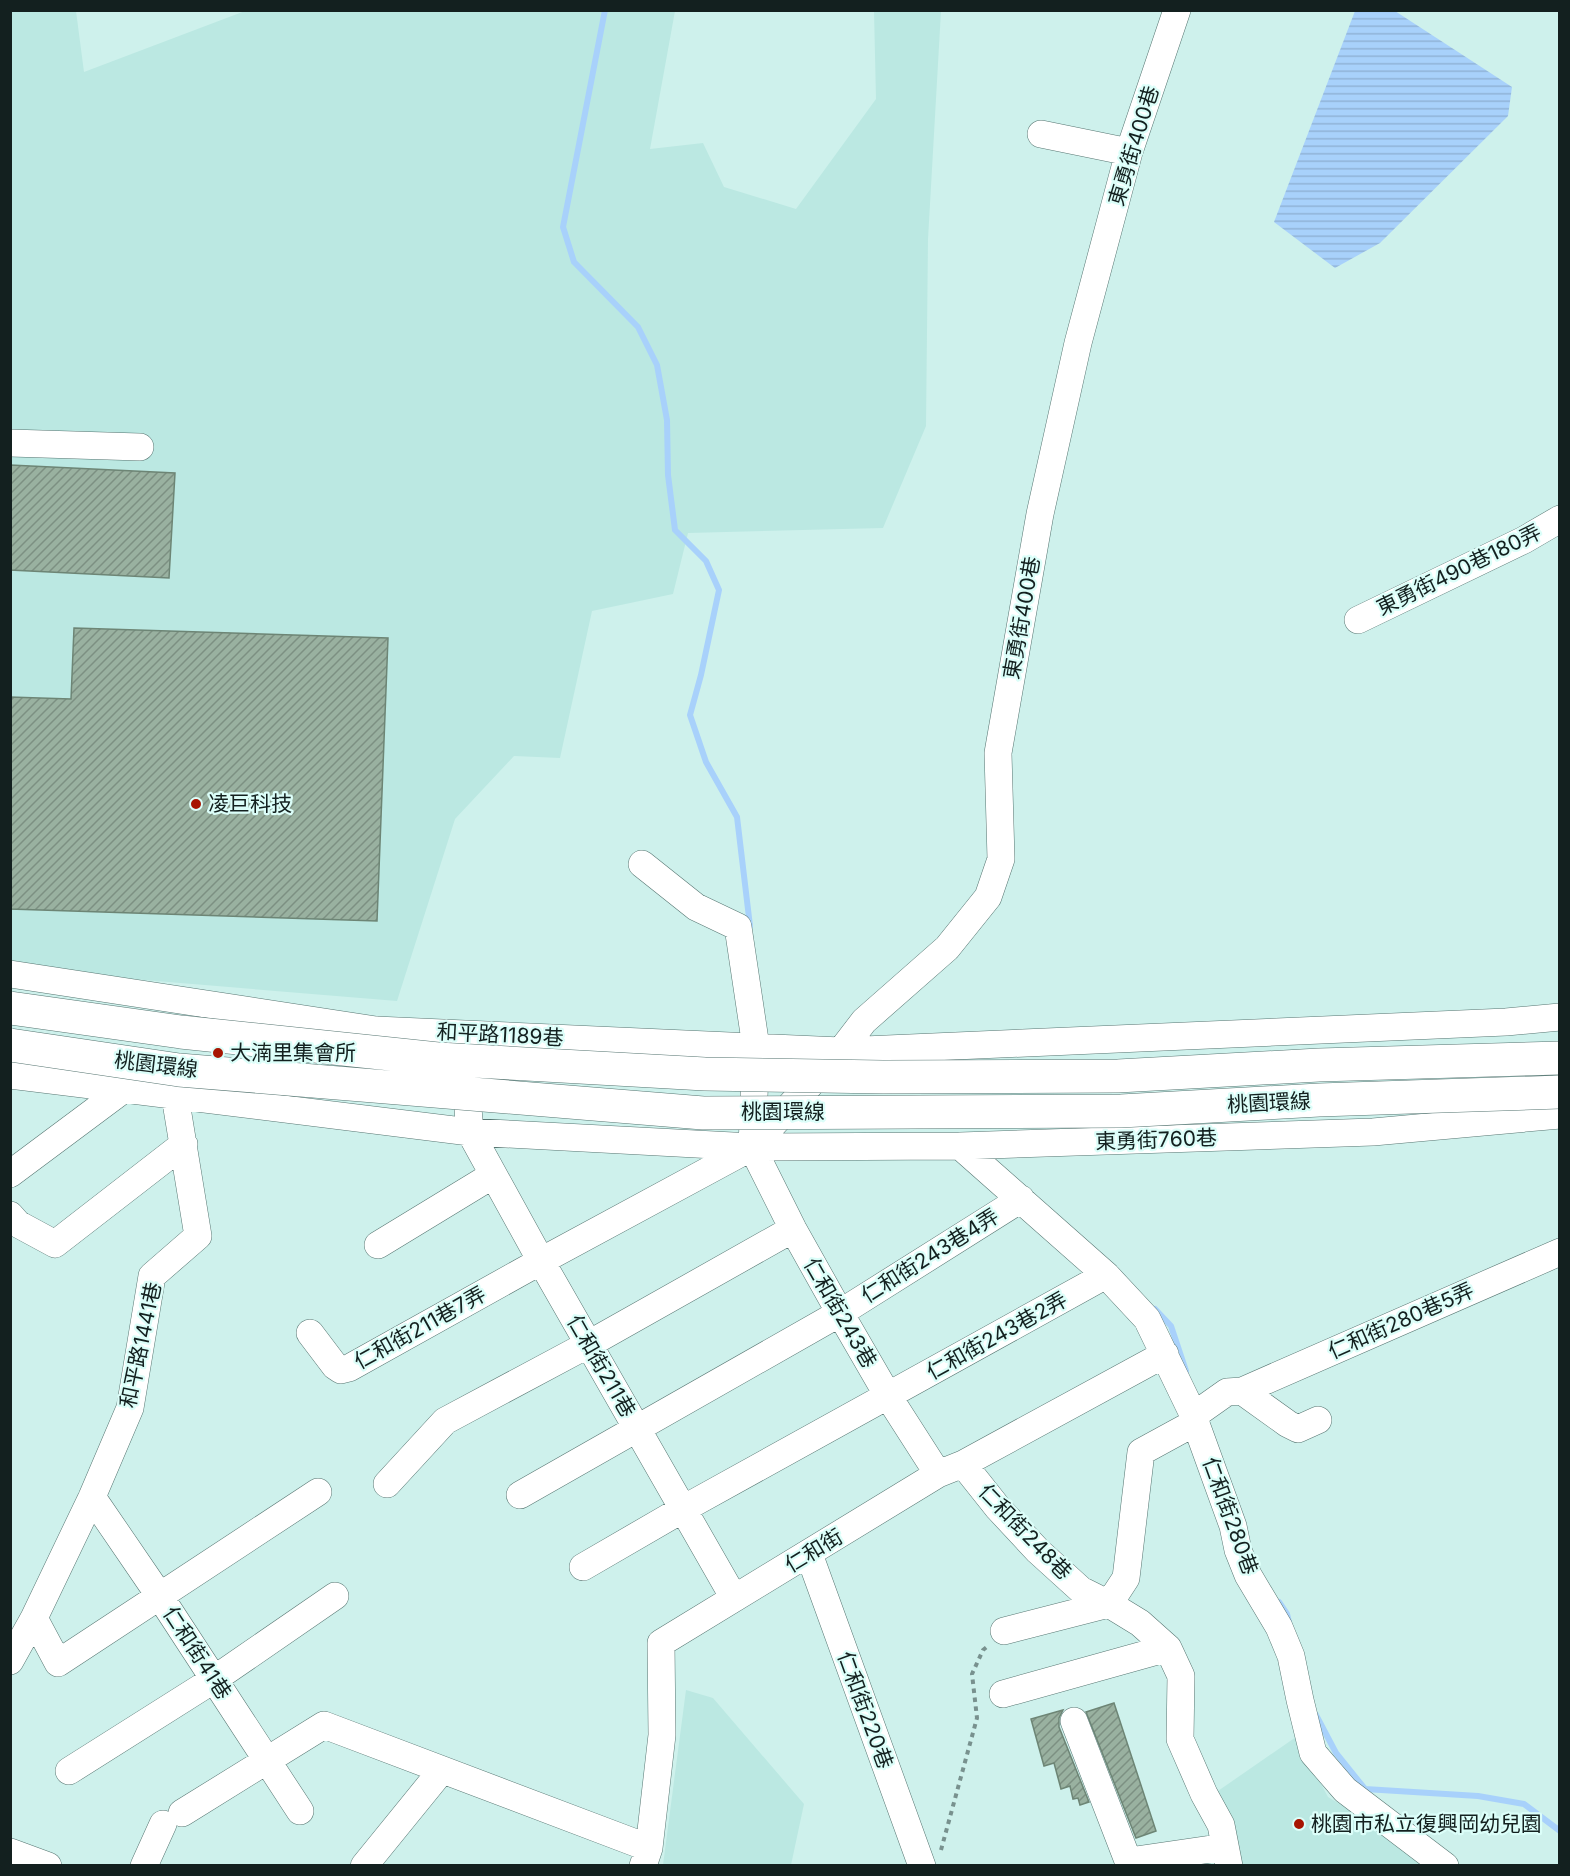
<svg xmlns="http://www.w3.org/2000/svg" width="1570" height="1876" viewBox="0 0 1570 1876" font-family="Inter,'Noto Sans TC',sans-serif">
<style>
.built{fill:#bbe8e2}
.water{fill:url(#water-rules)}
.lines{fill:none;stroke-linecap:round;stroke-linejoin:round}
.stream{stroke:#a8d1fb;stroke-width:6}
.building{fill:url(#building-hatch);stroke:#6d8575;stroke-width:1.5}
.minor-casing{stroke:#577672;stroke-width:28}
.path{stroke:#78918e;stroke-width:4;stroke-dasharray:4.5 4.5;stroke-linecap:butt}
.minor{stroke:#fff;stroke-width:27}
.highway-bridge-casing{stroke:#577672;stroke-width:34;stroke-linecap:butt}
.highway-bridge{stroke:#fff;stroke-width:33}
.poi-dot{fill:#a71502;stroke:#dcfef9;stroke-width:2}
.labels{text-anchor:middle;stroke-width:4.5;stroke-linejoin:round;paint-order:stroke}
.street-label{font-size:21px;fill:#13201f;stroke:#dcfef9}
.poi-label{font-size:21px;fill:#13201f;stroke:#dcfef9;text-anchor:start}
</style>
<defs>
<pattern id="water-rules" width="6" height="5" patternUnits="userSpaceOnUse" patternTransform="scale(1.5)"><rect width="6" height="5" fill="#a8d1fb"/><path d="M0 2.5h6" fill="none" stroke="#90b3d7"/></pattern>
<pattern id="building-hatch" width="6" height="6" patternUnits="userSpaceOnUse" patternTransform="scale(1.5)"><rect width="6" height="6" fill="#99b1a0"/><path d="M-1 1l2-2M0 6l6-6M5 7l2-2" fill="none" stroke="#7c9082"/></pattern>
</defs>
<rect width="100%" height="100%" fill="#cef1ec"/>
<path class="built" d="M10,11H76L84,72L245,11H675L650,149L703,143L724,187L796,209L876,99L874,11H941L928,239L926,426L883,528L688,533L673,594L592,611L560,758L514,756L455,819L397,1001L11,969Z
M686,1690L713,1698L804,1804L791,1865H663Z
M1296,1737L1328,1797L1419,1851L1436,1865H1239L1215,1793Z"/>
<path class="water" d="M1355,11H1395L1512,87L1508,116L1380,243L1335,268L1274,222Z"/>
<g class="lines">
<path class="stream" d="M605,10L563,227L574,262L638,327L657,365L667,420L668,475L675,530L706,561L719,590L701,675L690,715L706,762L737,817L750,926
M1155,1309L1171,1326L1186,1371
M1279,1602L1287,1614L1289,1622
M1316,1715L1336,1753L1365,1789L1478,1796L1524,1804L1560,1831"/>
</g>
<path class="building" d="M10,465L175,473L169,578L10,570Z
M74,628L388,638L377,921L10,909V697L71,699Z
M1114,1703L1156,1831L1136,1838L1086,1712Z
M1063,1710L1059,1718V1727L1089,1802L1080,1805L1078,1798L1073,1799L1070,1786L1061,1789L1054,1763L1044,1766L1031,1719Z"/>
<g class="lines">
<g class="minor-casing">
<path id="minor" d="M1041,134L1129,152
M10,443L140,447
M1358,620L1524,540L1560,519
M642,864L696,907L738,927L756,1047L752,1147L793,1229L840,1313L888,1396L938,1474
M10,974L376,1030L841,1051L1506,1022L1560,1017
M465,1073L470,1132L541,1261L734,1598
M10,1075L470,1132L752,1147L960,1146L1373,1132L1560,1115
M960,1146L1106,1275L1147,1319L1191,1410L1233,1526L1238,1550L1248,1575L1279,1627L1291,1656L1300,1700L1313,1753L1345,1790L1445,1866
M10,1174L124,1089
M10,1215L18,1224L55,1244L184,1144
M378,1245L493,1175
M310,1333L335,1366L341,1370L349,1368L541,1261L752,1147L841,1051L864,1021L947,948L988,897L1001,859L998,753L1040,514L1078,343L1129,152L1177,10
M1242,1391L1560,1252
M1193,1416L1227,1392L1242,1391L1288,1424L1298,1429L1318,1420
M963,1464L998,1508L1038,1551L1081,1590L1109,1604L1140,1623L1168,1648L1181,1676L1180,1739L1204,1794L1221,1825L1229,1866
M387,1484L445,1421L589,1344L793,1229
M520,1495L840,1313L1021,1199
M92,1497L159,1595L300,1811
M809,1554L922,1866
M583,1567L683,1509L1106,1275
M34,1618L58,1663L318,1492
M1004,1631L1109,1604L1126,1578L1141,1452L1196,1422
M10,1661L34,1618L92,1497L130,1408L152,1276L198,1236L175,1096
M1003,1694L1168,1648
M1074,1721L1130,1866
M69,1771L213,1680L335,1596
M182,1813L324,1725L649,1848
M10,1852L48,1866
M1129,1861L1225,1847
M144,1866L163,1824
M364,1866L442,1770
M643,1866L649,1848L662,1735L661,1643L938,1474L963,1464L1165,1354"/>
</g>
<path class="path" d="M941,1850L977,1718L972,1674L983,1650L988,1646"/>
<use href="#minor" class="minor"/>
<g class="highway-bridge-casing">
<path id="highway-bridge" d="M10,1008L181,1032L438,1059L705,1074L883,1077L1118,1076L1319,1065L1560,1058
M10,1045L179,1070L703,1113L1121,1111L1319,1100L1560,1092"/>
</g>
<use href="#highway-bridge" class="highway-bridge"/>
</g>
<g class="poi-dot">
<circle cx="196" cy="804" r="6"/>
<circle cx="218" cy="1053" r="6"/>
<circle cx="1299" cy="1824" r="6"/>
</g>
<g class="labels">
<g class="street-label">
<text transform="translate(1134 146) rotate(-73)" y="7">東勇街400巷</text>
<text transform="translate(1459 570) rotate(-26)" y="7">東勇街490巷180弄</text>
<text transform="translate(1022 618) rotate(-80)" y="7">東勇街400巷</text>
<text transform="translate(500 1035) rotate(3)" y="7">和平路1189巷</text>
<text transform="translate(156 1065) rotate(7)" y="7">桃園環線</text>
<text transform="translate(1269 1103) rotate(-3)" y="7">桃園環線</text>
<text x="783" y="1119">桃園環線</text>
<text transform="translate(1156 1140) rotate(-2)" y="7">東勇街760巷</text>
<text transform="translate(930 1256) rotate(-32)" y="7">仁和街243巷4弄</text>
<text transform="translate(840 1313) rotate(60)" y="7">仁和街243巷</text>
<text transform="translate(1401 1321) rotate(-24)" y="7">仁和街280巷5弄</text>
<text transform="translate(420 1328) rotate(-29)" y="7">仁和街211巷7弄</text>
<text transform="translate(997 1336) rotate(-29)" y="7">仁和街243巷2弄</text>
<text transform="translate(141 1345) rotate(-78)" y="7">和平路1441巷</text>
<text transform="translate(601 1366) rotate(60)" y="7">仁和街211巷</text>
<text transform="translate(1230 1516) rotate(70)" y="7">仁和街280巷</text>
<text transform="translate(1025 1532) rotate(46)" y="7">仁和街248巷</text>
<text transform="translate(814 1551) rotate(-31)" y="7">仁和街</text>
<text transform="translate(197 1653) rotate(57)" y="7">仁和街41巷</text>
<text transform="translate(865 1710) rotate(70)" y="7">仁和街220巷</text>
</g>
<g class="poi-label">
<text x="208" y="811">凌巨科技</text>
<text x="230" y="1060">大湳里集會所</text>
<text x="1311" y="1831">桃園市私立復興岡幼兒園</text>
</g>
</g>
<rect width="1570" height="1876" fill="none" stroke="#13201f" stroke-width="24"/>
</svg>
